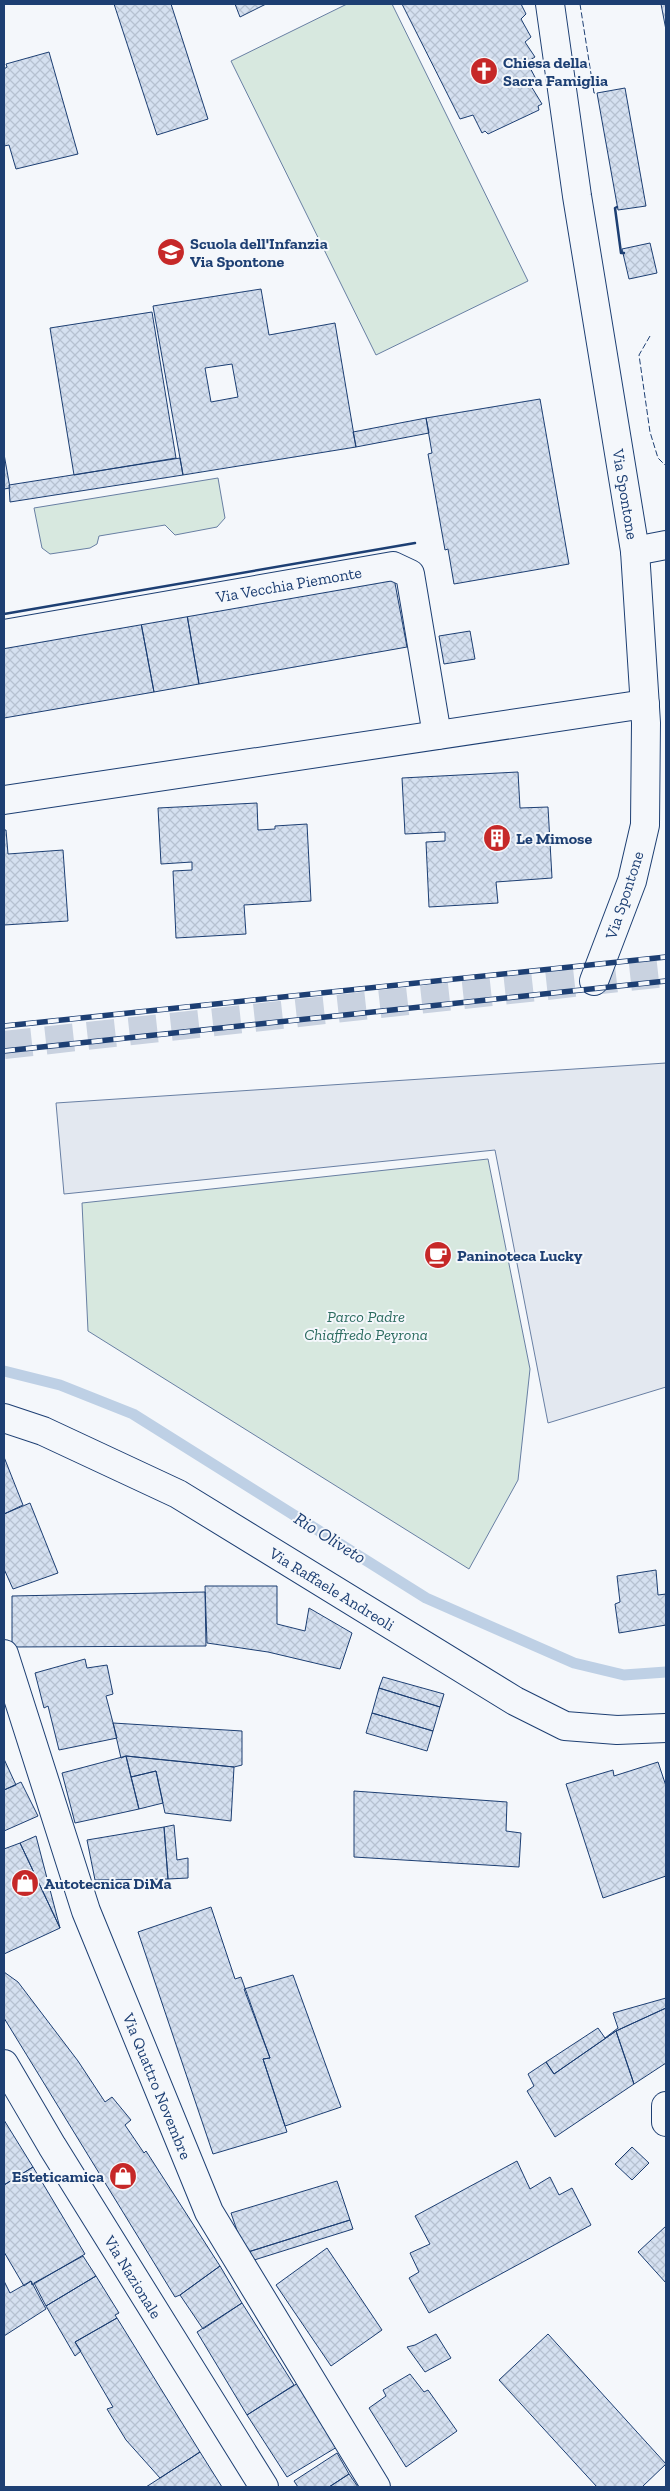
<svg xmlns="http://www.w3.org/2000/svg" width="670" height="2491" viewBox="0 0 670 2491" font-family="'Zilla Slab',serif">
<style>
.green{fill:#d7e8df;stroke:#687fa3}
.parking{fill:#e3e8f0;stroke:#687fa3}
.lines{fill:none;stroke-linecap:round;stroke-linejoin:round}
.stream{stroke:#bed0e5;stroke-width:11}
.building{fill:url(#building-cross-hatch);stroke:#1d3f73;fill-rule:evenodd}
.major-tunnel{stroke:#c9d2e0;stroke-width:28;stroke-dasharray:28 14;stroke-linecap:butt}
.minor-casing{stroke:#1d3f73;stroke-width:30}
.major-casing{stroke:#1d3f73;stroke-width:30}
.minor{stroke:#f4f7fb;stroke-width:28}
.major{stroke:#f4f7fb;stroke-width:28}
.rail-casing{stroke:#1d3f73;stroke-width:5.5}
.rail{stroke:#f4f7fb;stroke-width:4;stroke-dasharray:11;stroke-linecap:butt}
.fence{stroke:#1d3f73;stroke-width:1;stroke-dasharray:6 2.5;stroke-linecap:butt}
.wall{stroke:#1d3f73;stroke-width:2.5}
.labels{text-anchor:middle;stroke-width:4;stroke-linejoin:round;paint-order:stroke}
.poi-label{font-size:16px;font-weight:bold;fill:#1d3f73;stroke:#f4f7fb;text-anchor:start}
.street-label{font-size:16px;fill:#1d3f73;stroke:#f4f7fb}
.park-label{font-size:16px;font-style:italic;fill:#2c6c60;stroke:#f4f7fb}
.water-label{font-size:18px;font-style:italic;fill:#1d3f73;stroke:#f4f7fb}
</style>
<defs>
<pattern id="building-cross-hatch" width="8" height="8" patternUnits="userSpaceOnUse" patternTransform="scale(1.25)"><rect width="8" height="8" fill="#d5e0f0"/><path d="M0 0l8 8M0 8l8-8" fill="none" stroke="#b6c1d1"/></pattern>
</defs>
<rect width="100%" height="100%" fill="#f4f7fb"/>
<path class="green" d="M347,4H392L528,281L376,355L231,61Z
M218,478L225,518L217,527L175,535L165,525L99,536L97,544L90,548L50,554L42,548L34,508Z
M488,1159L530,1369L518,1480L469,1569L88,1331L82,1203Z"/>
<path class="parking" d="M666,1063V1387L548,1423L495,1150L64,1194L56,1103Z"/>
<g class="lines">
<path class="stream" d="M4,1371L60,1385L133,1414L426,1598L574,1663L624,1675L666,1672"/>
</g>
<path class="building" d="M114,4H171L208,119L157,135Z
M235,4H266L240,17Z
M402,4H521L526,14L521,19L531,37L525,42L535,57L527,62L537,81L531,86L542,104L538,106L539,110L488,134L485,131L482,133L473,115L460,119Z
M661,4H666V30Z
M49,52L78,154L16,169L9,145L4,146V69L7,67L6,64Z
M625,88L646,206L618,210L597,93Z
M650,243L657,273L629,279L622,249Z
M261,289L269,335L335,323L356,447L183,475L153,306ZM232,364L238,397L211,402L205,368Z
M152,312L176,458L74,475L50,328Z
M540,399L569,564L454,584L448,549L445,550L428,454L432,453L426,418Z
M426,418L429,433L356,447L353,432Z
M4,454L10,488L4,489Z
M180,458L183,475L10,502L9,485Z
M394,578L407,647L199,684L187,615Z
M187,615L199,684L154,692L141,623Z
M141,623L154,692L4,718V647Z
M470,631L475,659L444,664L439,636Z
M518,772L520,808L548,807L552,878L496,882L498,903L429,907L426,842L445,841V832L405,834L402,778Z
M257,803L258,830L275,829V826L307,824L311,901L244,905L246,934L176,938L173,871L192,870V862L161,864L158,808Z
M4,830H6L8,854L63,850L68,921L4,925Z
M4,1457L23,1505L4,1514Z
M30,1503L58,1573L13,1589L4,1569V1514Z
M656,1570L658,1595L666,1594V1625L619,1633L615,1604L620,1602L617,1576Z
M205,1586H277V1624L305,1631L309,1608L352,1633L340,1669L268,1652L207,1643Z
M205,1592L206,1646L12,1647V1596Z
M85,1659L87,1668L107,1665L113,1694L106,1696L117,1738L59,1750L48,1706L44,1708L35,1673Z
M383,1677L444,1694L440,1707L379,1688Z
M379,1688L440,1707L433,1731L372,1713Z
M372,1713L433,1731L427,1751L366,1733Z
M113,1723L242,1731V1765L234,1767L126,1756L121,1758Z
M126,1756L139,1809L75,1823L62,1773Z
M126,1756L234,1767L231,1821L165,1813L156,1771L131,1777Z
M4,1759L16,1785L4,1790Z
M658,1762L666,1786V1876L603,1898L566,1784L613,1770L614,1776Z
M156,1771L163,1803L139,1809L131,1777Z
M21,1782L38,1816L4,1831V1790Z
M354,1791L507,1802L506,1831L521,1833L519,1867L354,1857Z
M174,1825L177,1860L188,1858V1878L168,1879L164,1827Z
M164,1827L168,1879L95,1880L87,1840Z
M36,1836L60,1928L20,1843Z
M20,1843L60,1928L4,1954V1849Z
M211,1907L235,1979L241,1977L270,2058L263,2059L287,2132L213,2154L138,1932Z
M4,1972L18,1982L78,2061L105,2102L112,2097L131,2120L125,2125L144,2153L146,2151L220,2266L180,2295L175,2297L4,2018Z
M293,1975L341,2107L285,2126L263,2059L270,2058L244,1989Z
M666,1998V2008L616,2031L554,2074L546,2062L598,2028L605,2038L618,2028L613,2013Z
M666,2008V2063L634,2084L616,2031Z
M616,2031L634,2084L555,2137L527,2091L534,2086L528,2074L546,2062L554,2074Z
M4,2120L33,2167L4,2185Z
M632,2147L649,2163L632,2180L615,2164Z
M517,2161L530,2189L550,2177L559,2195L572,2188L591,2225L429,2313L409,2278L419,2272L410,2253L430,2244L415,2216Z
M33,2167L85,2254L32,2285L31,2281L24,2286L4,2252V2185Z
M337,2181L350,2220L248,2252L244,2251L231,2213Z
M350,2220L353,2229L251,2261L248,2252Z
M666,2226V2283L638,2252Z
M327,2248L382,2330L331,2366L276,2285Z
M83,2256L96,2276L46,2306L34,2283Z
M220,2266L242,2303L203,2329L180,2295Z
M96,2276L119,2313L115,2315L117,2318L75,2342L81,2351L75,2356L46,2306Z
M4,2281L10,2293L31,2281L46,2309L4,2336Z
M242,2303L294,2385L247,2415L197,2332Z
M117,2318L200,2452L160,2478L126,2440L107,2409L113,2407L75,2342Z
M436,2334L451,2358L425,2372L407,2347L415,2345Z
M548,2334L666,2464L642,2487H597L499,2380Z
M410,2374L424,2392L428,2390L457,2431L406,2467L369,2408L386,2396L383,2390Z
M298,2383L337,2447L287,2477L247,2415Z
M200,2452L222,2487H146L160,2478Z
M337,2453L349,2474L329,2487H298L294,2481Z
M349,2474L358,2487H329Z"/>
<g class="lines">
<path class="major-tunnel" d="M4,1045L666,973"/>
<g class="minor-casing">
<g id="minor">
<path id="s1" d="M550,4L577,196L635,551L646,723L645,825L632,881L594,981"/>
<path d="M635,551L666,545"/>
<path id="s2" d="M4,634L393,566L410,574L437,735"/>
<path d="M4,800L645,704"/>
<path id="s3" d="M4,1418L43,1431L178,1494L515,1701L565,1726L617,1730L666,1728"/>
<path id="s4" d="M4,1654L86,1911L209,2212L376,2487"/>
<path d="M666,2106V2122"/>
</g>
</g>
<g class="major-casing">
<g id="major">
<path id="s5" d="M4,2064L52,2146L264,2487"/>
</g>
</g>
<use href="#minor" class="minor"/>
<use href="#major" class="major"/>
<g class="rail-casing">
<path id="rail" d="M4,1026L666,957
M4,1051L666,981"/>
</g>
<use href="#rail" class="rail"/>
<path class="fence" d="M580,4L594,93H597
M650,336L639,355L650,432L658,458L666,466"/>
<path class="wall" d="M617,207L615,208L621,253H624
M4,614L415,543"/>
</g>
<defs>
<g id="church-disc" transform="scale(1.4375)"><circle r="9.5" fill="#c62828" stroke="#f4f7fb"/><path d="M-1.2-6h2.4v3.5h3.3v2.4h-3.3V6h-2.4V-.1h-3.3v-2.4h3.3Z" fill="#fff"/></g>
<g id="school-disc" transform="scale(1.4375)"><circle r="9.5" fill="#c62828" stroke="#f4f7fb"/><path d="M0-5L7-2L0 1L-7-2ZM-4 1L0 2.5L4 1V4Q0 6-4 4Z" fill="#fff"/></g>
<g id="building-disc" transform="scale(1.4375)"><circle r="9.5" fill="#c62828" stroke="#f4f7fb"/><path d="M-4-6H4V6H1V3H-1V6H-4ZM-2.5-4.3h1.7v1.8h-1.7ZM.8-4.3h1.7v1.8H.8ZM-2.5-1h1.7V.8h-1.7ZM.8-1h1.7V.8H.8Z" fill="#fff"/></g>
<g id="cafe-disc" transform="scale(1.4375)"><circle r="9.5" fill="#c62828" stroke="#f4f7fb"/><path d="M-5.5-4.5H6V0H3Q3 3.5 0 3.5H-2.5Q-5.5 3.5-5.5 0ZM3-3.2v2h1.7v-2ZM-6 4.5H4V6H-6Z" fill="#fff"/></g>
<g id="shop-disc" transform="scale(1.4375)"><circle r="9.5" fill="#c62828" stroke="#f4f7fb"/><path d="M-5-2.5h2.3a2.7 3.5 0 0 1 5.4 0H5L5.5 6h-11ZM-1.5-2.5h3a1.5 2.3 0 0 0-3 0Z" fill="#fff"/></g>
</defs>
<g fill-rule="evenodd">
<use href="#church-disc" x="484" y="71"/>
<use href="#school-disc" x="171" y="252"/>
<use href="#building-disc" x="497" y="838"/>
<use href="#cafe-disc" x="438" y="1255"/>
<use href="#shop-disc" x="25" y="1883"/>
<use href="#shop-disc" x="123" y="2176"/>
</g>
<g class="labels">
<g class="poi-label">
<text x="503" y="68">Chiesa della<tspan x="503" dy="18">Sacra Famiglia</tspan></text>
<text x="190" y="249">Scuola dell'Infanzia<tspan x="190" dy="18">Via Spontone</tspan></text>
<text x="516" y="844">Le Mimose</text>
<text x="457" y="1261">Paninoteca Lucky</text>
<text x="44" y="1889">Autotecnica DiMa</text>
<text x="104" y="2182" text-anchor="end">Esteticamica</text>
</g>
<g class="street-label">
<text dy="6" stroke="none"><textPath href="#s1" startOffset="496">Via Spontone</textPath></text>
<text dy="6" stroke="none"><textPath href="#s2" startOffset="289">Via Vecchia Piemonte</textPath></text>
<text transform="translate(624 895) rotate(-72)" y="6">Via Spontone</text>
<text dy="6" stroke="none"><textPath href="#s3" startOffset="371">Via Raffaele Andreoli</textPath></text>
<text dy="6" stroke="none"><textPath href="#s4" startOffset="459">Via Quattro Novembre</textPath></text>
<text dy="6" stroke="none"><textPath href="#s5" startOffset="249">Via Nazionale</textPath></text>
</g>
<g class="park-label">
<text x="366" y="1322">Parco Padre<tspan x="366" dy="18">Chiaffredo Peyrona</tspan></text>
</g>
<g class="water-label">
<text transform="translate(330 1538) rotate(32)" y="6">Rio Oliveto</text>
</g>
</g>
<rect width="670" height="2491" fill="none" stroke="#1d3f73" stroke-width="10"/>
</svg>
